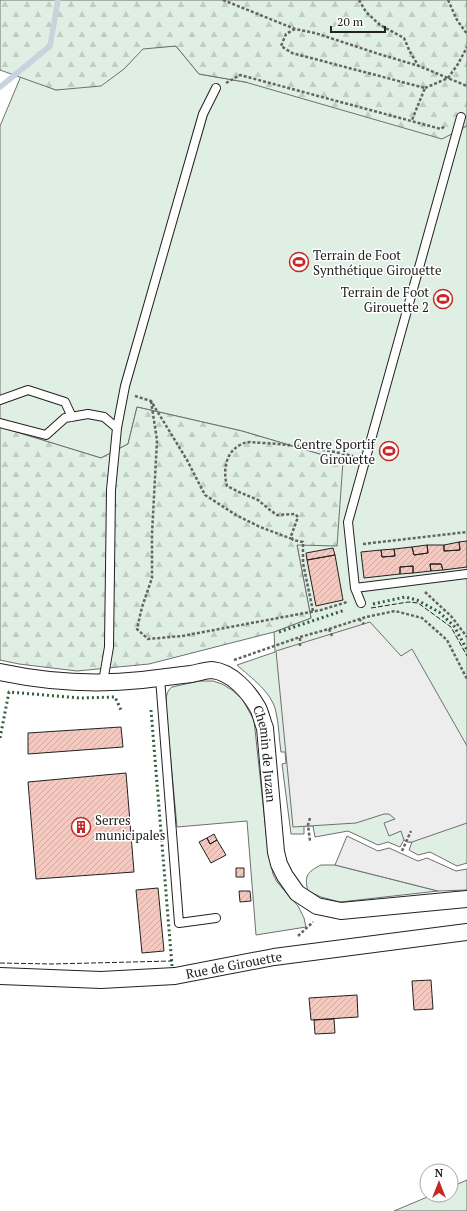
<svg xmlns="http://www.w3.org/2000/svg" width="467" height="1211" viewBox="0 0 467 1211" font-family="'PT Serif',serif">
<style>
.green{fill:#e0efe3;stroke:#6f6f6f}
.forest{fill:url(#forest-firs);stroke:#6f6f6f}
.parking{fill:#ededed;stroke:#6f6f6f}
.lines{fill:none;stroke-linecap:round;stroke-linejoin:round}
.stream{stroke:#c7d3dd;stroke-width:5.5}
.building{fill:url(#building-hatch);stroke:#222}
.lane-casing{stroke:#222;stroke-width:10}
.street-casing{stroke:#222;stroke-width:18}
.path{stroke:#646464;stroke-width:2.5;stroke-dasharray:3 2;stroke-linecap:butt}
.lane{stroke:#fff;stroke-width:8}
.street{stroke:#fff;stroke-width:16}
.hedge{stroke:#2f5e38;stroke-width:3;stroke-dasharray:2 3;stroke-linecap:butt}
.fence{stroke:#222;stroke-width:1;stroke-dasharray:5 2;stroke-linecap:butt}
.labels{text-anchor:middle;stroke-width:3;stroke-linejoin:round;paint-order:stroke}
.poi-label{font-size:13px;fill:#222;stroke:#fff;text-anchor:start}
.street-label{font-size:13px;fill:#222;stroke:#fff}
</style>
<defs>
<pattern id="forest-firs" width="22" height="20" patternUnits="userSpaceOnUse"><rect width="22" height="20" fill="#e0efe3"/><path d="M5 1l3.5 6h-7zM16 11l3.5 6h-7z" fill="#c0cdc2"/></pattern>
<pattern id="building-hatch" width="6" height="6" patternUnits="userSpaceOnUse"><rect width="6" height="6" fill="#f3c9c0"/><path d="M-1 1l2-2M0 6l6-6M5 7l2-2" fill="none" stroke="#d0aca5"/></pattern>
</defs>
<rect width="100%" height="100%" fill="#fff"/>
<path class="green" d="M176,46L199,74L245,82L467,112V863L457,866L430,852L418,855L409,850L412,842H408L404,840L400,847L388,842L378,845L348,831L315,837L313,826H304V834H291L282,764L286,763L285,752H281C279,739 279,725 276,712C272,692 251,678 237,665L275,652L274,632L311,618L297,545L343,461L242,431L137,407L128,444L101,458L0,427V126L21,76L56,90L124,69L143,48Z
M199,681H213L222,684L232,690L242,699L254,720L268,851L273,874L277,882L298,906L304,918L306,927L256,935L247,821L177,827L166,709C166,701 165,692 172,687Z
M321,865H335L438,891L340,902L321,897L308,891C304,876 307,872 321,865Z
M467,1180V1211H394L432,1195H451V1187Z"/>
<path class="forest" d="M0,0H467V126L442,139L245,82L199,74L176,46L143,49L124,69L101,86L56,90L0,70Z
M137,407L242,431L343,461L337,546L297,545L311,618L274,632L149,664L77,671L19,664L0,660V427L101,458L128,444Z"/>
<path class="parking" d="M370,622L401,656L412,649L467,746V823L412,842H408L404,840L401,831L389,836L384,823L395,819L389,814H384L356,823L293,827L276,651Z
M347,836L378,851L389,848L418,861L427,858L456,871L467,869V890L438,891L335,865Z"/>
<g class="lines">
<path class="stream" d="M0,87L50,46L58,0"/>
</g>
<path class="building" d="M467,541V567L443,570L441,564H430L431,571L413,573V566L400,567V574L364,578L361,552L381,550L382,557L395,556L394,549L412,547L414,555L428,553L427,545H444V551L460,550L459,542Z
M459,542L460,550L444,551V545Z
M427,545L428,553L414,555L412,547Z
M333,548L335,555L307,560L306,553Z
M394,549L395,556L382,557L381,550Z
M335,555L343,600L316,606L307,560Z
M430,564H441L443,570L431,571Z
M413,566V573L400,574V567Z
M121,727L123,747L28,754V733Z
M126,773L134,872L36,879L28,782Z
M214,834L217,840L210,844L207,838Z
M207,838L210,844L217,840L226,855L211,863L199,842Z
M236,868H244V877H236Z
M158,888L164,951L142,953L136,890Z
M239,891H250L251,901L240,902Z
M431,980L433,1009L414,1010L412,981Z
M357,995L358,1017L311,1020L309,998Z
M334,1019L335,1033L315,1034L314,1020Z"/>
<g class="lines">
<g class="lane-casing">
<path id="lane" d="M0,400L28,390L65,402L72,417
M0,423L46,435L65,418L88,414L104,417L117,428L111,490L109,647L103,682
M117,428L125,386L203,114L216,88
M355,588L467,574
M361,603L355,588L348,522L461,117
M160,678L179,923L216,918"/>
</g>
<g class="street-casing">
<g id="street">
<path id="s1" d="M0,672C47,682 95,685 142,680C159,678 175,676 191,674C197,673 206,670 212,670C232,672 249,692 258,708C261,714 262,721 265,728L276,852L279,864L285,876L297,893L317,906L341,911L467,899"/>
<path id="s2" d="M0,976L101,980L175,976L274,957L467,932"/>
</g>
</g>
<path class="path" d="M223,0L295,29L315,33L379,54L419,66L467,86
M359,0L366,12L380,25L404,38L410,52L418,65
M448,0L457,20L467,34
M295,29L286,34L281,46L292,53L425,88L412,120
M226,83L240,75L441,129L445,126
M425,88L448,78L458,64L467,47
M135,396L151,401L187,460L205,495L236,515L260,527L292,539
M151,401L157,440L152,534V578L142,607L137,629L148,639L182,636L321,610L347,602
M363,544L467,532
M425,592L451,616L467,637
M313,611L303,563V542L293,540L291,536L298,517L295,514L277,515L270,510L258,500L239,492L227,486C223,471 225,453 240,445C248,440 255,443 264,443C295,445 324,449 353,456
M359,619L364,624
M329,629L332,636
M300,646V637
M234,660L300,637L329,629L366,617L395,611L422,618L447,640L467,679
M310,818L308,825L310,841
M402,851L411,831
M298,936L313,922"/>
<use href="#lane" class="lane"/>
<use href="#street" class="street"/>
<path class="hedge" d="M373,604L405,597L417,600L439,612L454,626L467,650
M279,632L345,610
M151,710L172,966
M0,738L9,692L80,698L115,697L121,710"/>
<path class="fence" d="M371,608L408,602L418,603L451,627L467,656
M0,963L51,964L172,961"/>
</g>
<defs>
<g id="stadium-ring" transform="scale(1)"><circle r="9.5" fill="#fff" stroke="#c62828" stroke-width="1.5"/><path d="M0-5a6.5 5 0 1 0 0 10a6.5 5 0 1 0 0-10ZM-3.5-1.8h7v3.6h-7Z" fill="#c62828"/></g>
<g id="building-ring" transform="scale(1)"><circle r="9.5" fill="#fff" stroke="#c62828" stroke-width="1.5"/><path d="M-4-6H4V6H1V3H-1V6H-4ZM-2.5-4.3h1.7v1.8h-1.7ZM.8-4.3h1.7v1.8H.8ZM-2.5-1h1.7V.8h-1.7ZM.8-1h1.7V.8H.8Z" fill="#c62828"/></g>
</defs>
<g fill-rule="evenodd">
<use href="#stadium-ring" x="299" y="262"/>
<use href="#stadium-ring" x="443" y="299"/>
<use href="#stadium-ring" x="389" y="451"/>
<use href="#building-ring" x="81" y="827"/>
</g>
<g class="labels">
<g class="poi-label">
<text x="313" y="260">Terrain de Foot<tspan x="313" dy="15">Synthétique Girouette</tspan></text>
<text x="429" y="297" text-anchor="end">Terrain de Foot<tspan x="429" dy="15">Girouette 2</tspan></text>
<text x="375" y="449" text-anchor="end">Centre Sportif<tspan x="375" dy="15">Girouette</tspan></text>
<text x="95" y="825">Serres<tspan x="95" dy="15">municipales</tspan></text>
</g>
<g class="street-label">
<text dy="5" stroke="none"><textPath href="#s1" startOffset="322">Chemin de Juzan</textPath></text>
<text dy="5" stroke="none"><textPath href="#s2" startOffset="235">Rue de Girouette</textPath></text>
</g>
</g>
<g transform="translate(439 1183)"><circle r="19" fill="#ffffff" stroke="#a7a7a7"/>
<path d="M0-3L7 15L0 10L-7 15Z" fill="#c62828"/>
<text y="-6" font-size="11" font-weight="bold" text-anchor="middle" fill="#222222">N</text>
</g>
<path d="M331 26v6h54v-6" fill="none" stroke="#222222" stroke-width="2"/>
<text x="337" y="26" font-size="12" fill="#222222" stroke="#ffffff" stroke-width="3" paint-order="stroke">20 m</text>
</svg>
